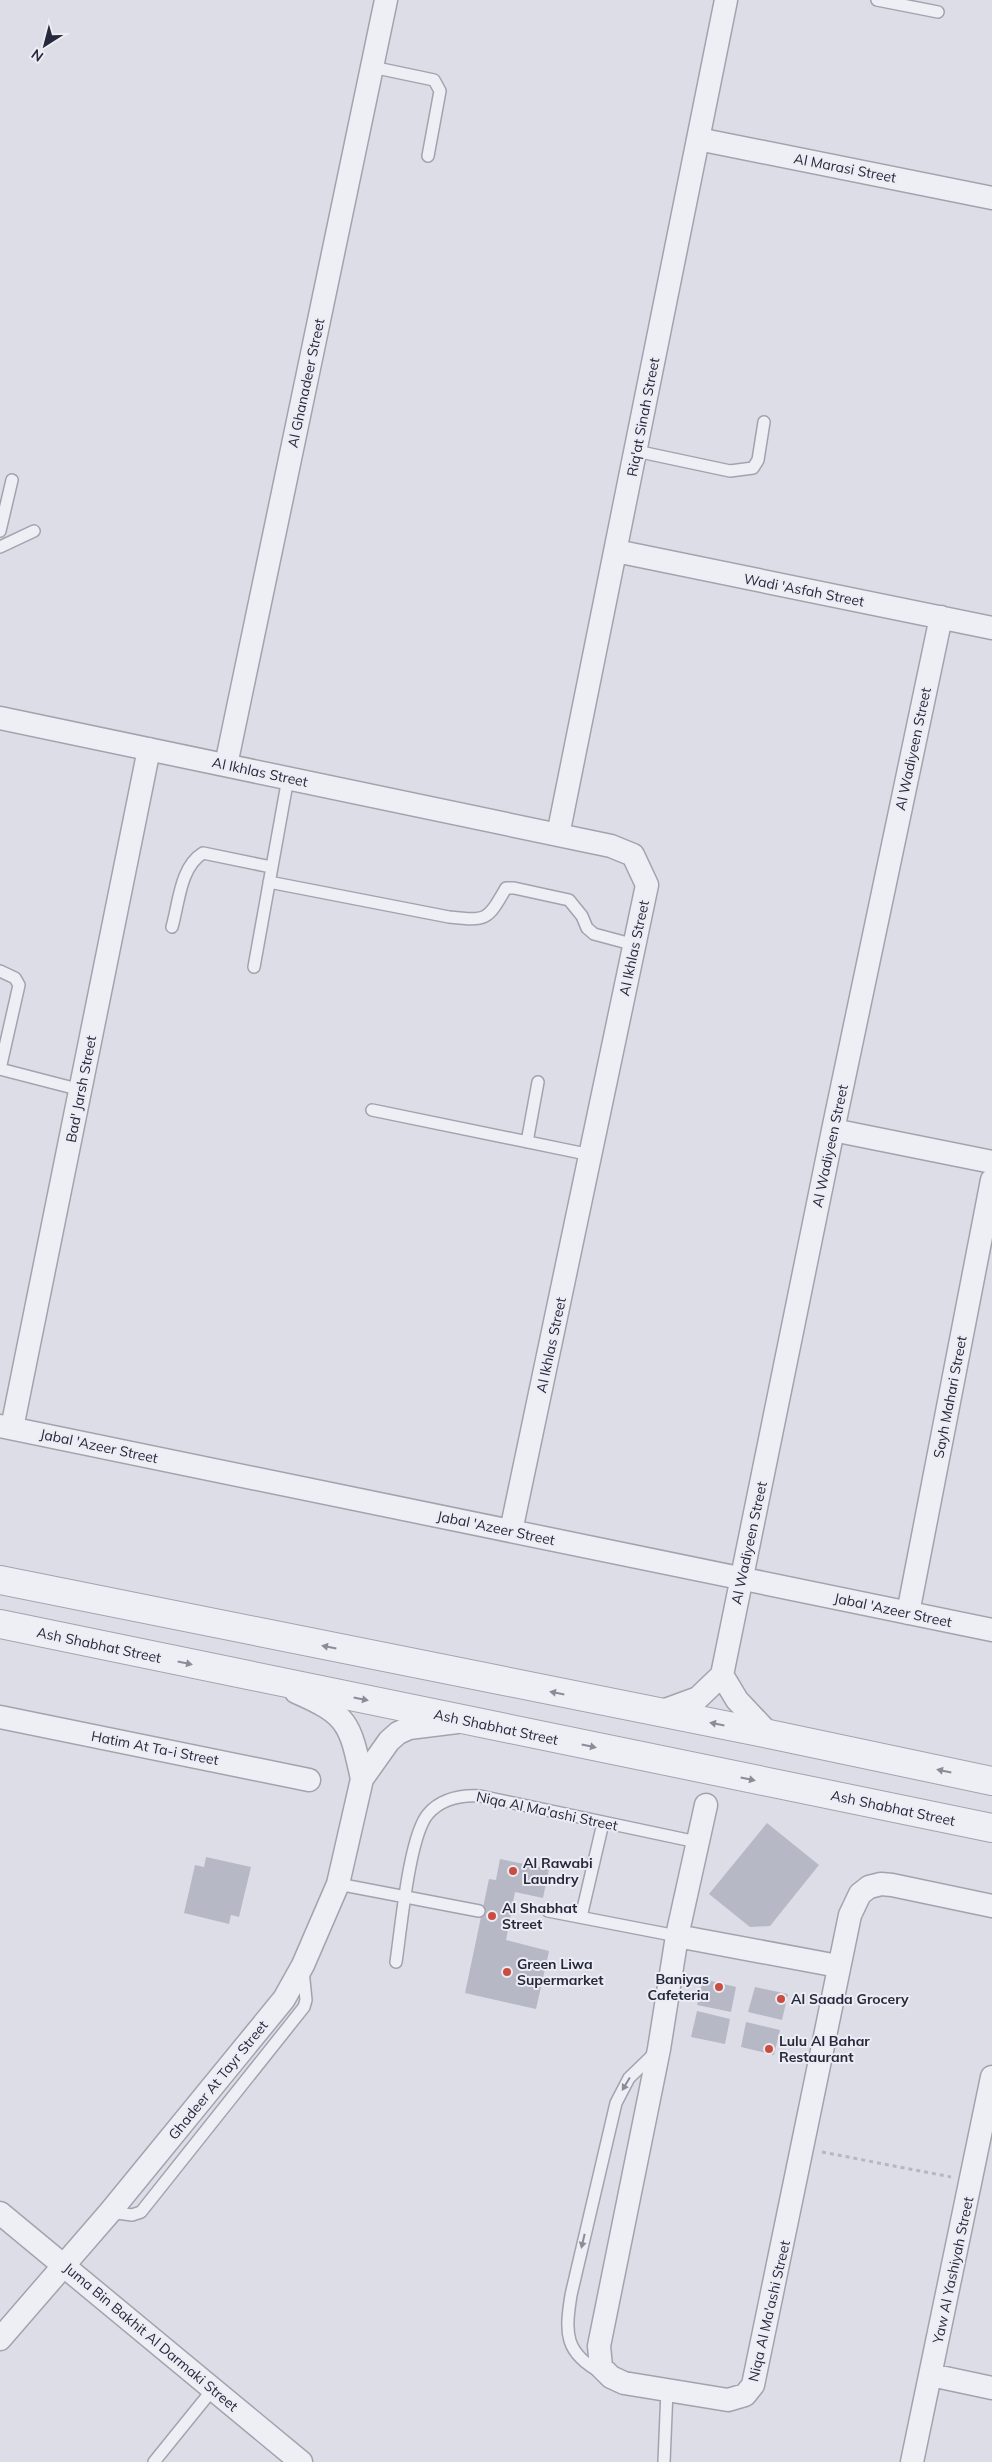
<svg xmlns="http://www.w3.org/2000/svg" width="992" height="2462" viewBox="0 0 992 2462" font-family="Mulish,sans-serif">
<style>
.building{fill:#b6b8c5}
.lines{fill:none;stroke-linecap:round;stroke-linejoin:round}
.service-casing{stroke:#a2a3af;stroke-width:14}
.minor-casing{stroke:#a2a3af;stroke-width:25}
.tertiary-casing{stroke:#a2a3af;stroke-width:30}
.path{stroke:#b6b8c0;stroke-width:3;stroke-dasharray:4 4;stroke-linecap:butt}
.service{stroke:#eeeff4;stroke-width:11}
.minor{stroke:#eeeff4;stroke-width:22}
.tertiary{stroke:#eeeff4;stroke-width:28}
.oneway{fill:#8a8c98}
.poi-dot{fill:#cb4d41;stroke:#ebecf4;stroke-width:2}
.labels{text-anchor:middle;stroke-width:4;stroke-linejoin:round;paint-order:stroke}
.street-label{font-size:14px;fill:#26293b;stroke:#ebecf4}
.poi-label{font-size:14px;font-weight:bold;fill:#26293b;stroke:#ebecf4;text-anchor:start}
</style>
<rect width="100%" height="100%" fill="#dcdde6"/>
<path class="building" d="M767,1823L819,1865L770,1926L750,1927L709,1894Z
M206,1857L251,1867L239,1917L231,1915L229,1924L184,1913L195,1865L204,1867Z
M500,1859L549,1869L543,1898L515,1892L506,1940L549,1951L536,2009L465,1993L489,1879L496,1880Z
M703,1979L736,1987L731,2012L697,2005Z
M755,1987L788,1994L782,2020L748,2012Z
M697,2011L730,2019L725,2044L691,2037Z
M746,2022L780,2030L774,2055L741,2047Z"/>
<g class="lines">
<g class="service-casing">
<path id="service" d="M877,0L938,12
M372,67L434,80L440,91L428,156
M636,451L730,471L753,468L758,460L764,422
M0,531L12,480
M0,547L34,531
M269,882L449,917C487,921 487,921 506,888H514L569,900L582,916L587,928L594,934L635,945
M172,927C179,903 180,867 203,853L271,867
M254,967L288,778
M0,971L15,978L19,985L0,1069
M0,1069L81,1090
M372,1110L591,1155
M527,1142L538,1082
M338,1884L479,1911
M548,1911L677,1936
M581,1917L603,1823
M396,1962C401,1929 409,1836 428,1814C442,1798 461,1795 480,1796L697,1842
M110,2212L132,2215L141,2212L304,2007L306,2000L303,1970
M602,2373C564,2353 565,2333 571,2295L616,2103L629,2078L656,2052
M154,2462L213,2389
M664,2462L667,2390"/>
</g>
<g class="minor-casing">
<path id="minor" d="M698,139L992,198
M616,551L992,628
M0,718L611,846L633,855L647,885L511,1531
M226,765L386,0
M558,835L726,0
M833,1130L992,1162
M0,1426L992,1630
M12,1428L149,749
M908,1613L992,1180
M722,1675L737,1700L769,1734
M296,1692C349,1715 350,1724 362,1779
M657,1713L698,1698L722,1675L833,1130L941,617
M0,1717L309,1780
M706,1805L677,1936L659,2049L599,2346L601,2367L611,2377L624,2383L728,2400L745,2395L753,2385L850,1915L860,1894L869,1887L881,1884L892,1885L992,1906
M677,1936L838,1966
M0,2213L301,2462
M0,2339L110,2212L284,1999L303,1965L338,1884L362,1779L389,1741L398,1733L409,1728L457,1722
M931,2375L992,2388
M912,2462L992,2077"/>
</g>
<g class="tertiary-casing">
<path id="tertiary" d="M0,1580L769,1734L992,1781
M0,1624L992,1828"/>
</g>
<path class="path" d="M822,2152L951,2177"/>
<use href="#service" class="service"/>
<use href="#minor" class="minor"/>
<use href="#tertiary" class="tertiary"/>
</g>
<defs><path id="oneway-solid" d="M-6-.8H1V-3.2L6.5 0L1 3.2V.8H-6Z" transform="scale(1.25)"/></defs>
<g class="oneway">
<use href="#oneway-solid" transform="translate(329 1647) rotate(-169)"/>
<use href="#oneway-solid" transform="translate(185 1663) rotate(12)"/>
<use href="#oneway-solid" transform="translate(557 1693) rotate(-169)"/>
<use href="#oneway-solid" transform="translate(361 1699) rotate(11)"/>
<use href="#oneway-solid" transform="translate(717 1724) rotate(-169)"/>
<use href="#oneway-solid" transform="translate(589 1746) rotate(12)"/>
<use href="#oneway-solid" transform="translate(944 1771) rotate(-168)"/>
<use href="#oneway-solid" transform="translate(748 1779) rotate(12)"/>
<use href="#oneway-solid" transform="translate(626 2084) rotate(121)"/>
<use href="#oneway-solid" transform="translate(583 2241) rotate(103)"/>
</g>
<g class="poi-dot">
<circle cx="513" cy="1871" r="5"/>
<circle cx="492" cy="1916" r="5"/>
<circle cx="507" cy="1972" r="5"/>
<circle cx="719" cy="1987" r="5"/>
<circle cx="781" cy="1999" r="5"/>
<circle cx="769" cy="2049" r="5"/>
</g>
<g class="labels">
<g class="street-label">
<text transform="translate(845 168) rotate(11)" y="5">Al Marasi Street</text>
<text transform="translate(306 383) rotate(-78)" y="5">Al Ghanadeer Street</text>
<text transform="translate(643 417) rotate(-79)" y="5">Riq'at Sinah Street</text>
<text transform="translate(804 590) rotate(11)" y="5">Wadi 'Asfah Street</text>
<text transform="translate(913 749) rotate(-78)" y="5">Al Wadiyeen Street</text>
<text transform="translate(260 772) rotate(12)" y="5">Al Ikhlas Street</text>
<text transform="translate(634 948) rotate(-78)" y="5">Al Ikhlas Street</text>
<text transform="translate(81 1089) rotate(-79)" y="5">Bad' Jarsh Street</text>
<text transform="translate(830 1146) rotate(-78)" y="5">Al Wadiyeen Street</text>
<text transform="translate(551 1345) rotate(-78)" y="5">Al Ikhlas Street</text>
<text transform="translate(950 1397) rotate(-79)" y="5">Sayh Mahari Street</text>
<text transform="translate(99 1446) rotate(12)" y="5">Jabal 'Azeer Street</text>
<text transform="translate(496 1528) rotate(12)" y="5">Jabal 'Azeer Street</text>
<text transform="translate(749 1543) rotate(-78)" y="5">Al Wadiyeen Street</text>
<text transform="translate(893 1610) rotate(12)" y="5">Jabal 'Azeer Street</text>
<text transform="translate(99 1645) rotate(12)" y="5">Ash Shabhat Street</text>
<text transform="translate(496 1727) rotate(12)" y="5">Ash Shabhat Street</text>
<text transform="translate(155 1748) rotate(11)" y="5">Hatim At Ta-i Street</text>
<text transform="translate(893 1808) rotate(12)" y="5">Ash Shabhat Street</text>
<text transform="translate(547 1811) rotate(12)" y="5">Niqa Al Ma'ashi Street</text>
<text transform="translate(218 2080) rotate(-51)" y="5">Ghadeer At Tayr Street</text>
<text transform="translate(953 2270) rotate(-78)" y="5">Yaw Al Yashiyah Street</text>
<text transform="translate(769 2311) rotate(-77)" y="5">Niqa Al Ma'ashi Street</text>
<text transform="translate(151 2337) rotate(40)" y="5">Juma Bin Bakhit Al Darmaki Street</text>
</g>
<g class="poi-label">
<text x="523" y="1868">Al Rawabi<tspan x="523" dy="16">Laundry</tspan></text>
<text x="502" y="1913">Al Shabhat<tspan x="502" dy="16">Street</tspan></text>
<text x="517" y="1969">Green Liwa<tspan x="517" dy="16">Supermarket</tspan></text>
<text x="709" y="1984" text-anchor="end">Baniyas<tspan x="709" dy="16">Cafeteria</tspan></text>
<text x="791" y="2004">Al Saada Grocery</text>
<text x="779" y="2046">Lulu Al Bahar<tspan x="779" dy="16">Restaurant</tspan></text>
</g>
</g>
<g transform="translate(45 45) rotate(216)" stroke="#ebecf4" stroke-width="4" paint-order="stroke">
<path d="M0-4L9 19L0 12L-9 19Z" fill="#26293b"/>
<text y="-8" font-size="14" font-weight="bold" text-anchor="middle" fill="#26293b">N</text>
</g>
</svg>
